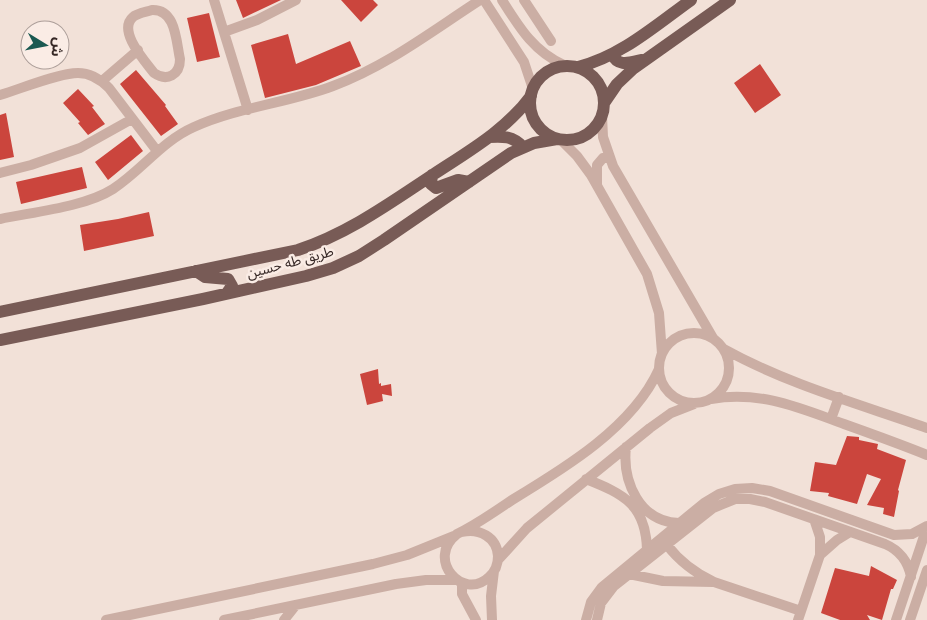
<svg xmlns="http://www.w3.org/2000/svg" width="927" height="620" viewBox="0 0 927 620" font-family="'Noto Sans','Noto Sans Arabic',sans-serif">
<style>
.building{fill:#cb453d}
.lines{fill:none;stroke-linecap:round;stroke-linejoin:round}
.minor{stroke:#cbaea4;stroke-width:10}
.major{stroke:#785b56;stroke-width:12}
.labels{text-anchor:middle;stroke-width:5;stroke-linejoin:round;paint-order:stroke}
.street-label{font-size:14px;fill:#362826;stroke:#faece5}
</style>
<rect width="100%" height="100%" fill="#f2e1d8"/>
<path class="building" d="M236,0H281L243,18Z
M341,0H373L378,5L361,22Z
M209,13L220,57L197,62L187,18Z
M288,34L296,64L350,41L361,66L316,85L265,98L251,45Z
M760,64L781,95L755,113L734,83Z
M136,70L166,105L165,106L178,124L161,136L120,84Z
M78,89L94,106L92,107L105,124L88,135L78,123L80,122L63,103Z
M6,113L14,157L0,160V115Z
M131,135L143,151L108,180L95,162Z
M82,167L87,188L21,204L16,182Z
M149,212L154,236L84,251L80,225L118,219Z
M378,369L379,384L381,383V386L391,384L392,396L382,394L383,401L367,405L360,374Z
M847,436L859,437V440L878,444L877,449L906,460L898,490L899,491L894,517L883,514L884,508L867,505L881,479L867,474L857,504L828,496L829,493L810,491L815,462L836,465Z
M871,566L897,580L893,589H891L882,620L867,615L870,620H840L821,613L835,568L869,576Z"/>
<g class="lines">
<path class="minor" d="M214,0L248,110
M484,0L524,62L533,89
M502,0C519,27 534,52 564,65
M524,0L551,41
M152,10C176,9 176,41 180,59C180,75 167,82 154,73C145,61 117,31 133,17C137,13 146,12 152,10Z
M224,32L257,20L296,0
M102,81L138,50
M0,95C20,89 59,73 78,73C90,73 101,80 109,88L157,151
M602,116L603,137L613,166L713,338
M561,140L577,156L591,175L647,274L659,313L662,354
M0,173L31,165L80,148L132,119
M597,184V165L603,158L609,157
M0,219C33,212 85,207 113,189C142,170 162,141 194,127C238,107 288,103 333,86C387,66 432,31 480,0
M659 368a35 35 0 1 1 70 0a35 35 0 1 1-70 0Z
M724,349C787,384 859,404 927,428
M711,399C759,390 800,408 844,424C872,434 900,444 927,455
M831,419L839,397
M626,447C622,482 640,522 679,523
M586,479C624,494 646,505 647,550
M462,532C479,528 497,537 498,556C498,564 495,572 489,577C463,602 425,559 457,534C476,525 494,512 512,500C565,468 633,427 659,369
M667,545C680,562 695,573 714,582L801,611
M820,555L837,540L850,532
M498,560L527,528L650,428L671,413L694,404
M629,574L663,581L713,582
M462,583V594L476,620
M106,620L373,564L407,555L454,536
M224,620L396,584L426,580H457
M284,620L296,605
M492,620L491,596L494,571
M586,620L591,602L602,587L704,503L719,494L735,489L752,488L770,491L894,535L912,534L927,526
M597,620L601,603L614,586L713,508L735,499H750L765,502L885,544C899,550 908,561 911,577
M798,620L820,555V537L814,519
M896,620L927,527
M910,620L927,570"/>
<path class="major" d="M612,54C618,68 631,62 642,60
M530 103a37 37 0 1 1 74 0a37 37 0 1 1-74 0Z
M578,67C620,57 656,25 691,0
M604,103L617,84L634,68L730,0
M489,137C503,136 513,136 523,147
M432,175L431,184L436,188L458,180L469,182
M196,271L205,277L228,279L232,286L227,293
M0,312L298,250C349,233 390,203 434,174C469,151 506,130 531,96
M0,340L203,299L306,276L333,268L359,256L384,240L511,153L534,143L557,139"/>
</g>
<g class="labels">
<g class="street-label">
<text transform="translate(290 262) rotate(-15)" y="5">طريق طه حسين</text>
</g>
</g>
<g transform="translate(45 45) rotate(100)"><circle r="24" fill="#faece5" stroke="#ac9e99"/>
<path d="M0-4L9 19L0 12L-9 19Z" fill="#1a5951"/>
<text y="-8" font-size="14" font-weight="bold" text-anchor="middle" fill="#362826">ش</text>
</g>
</svg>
